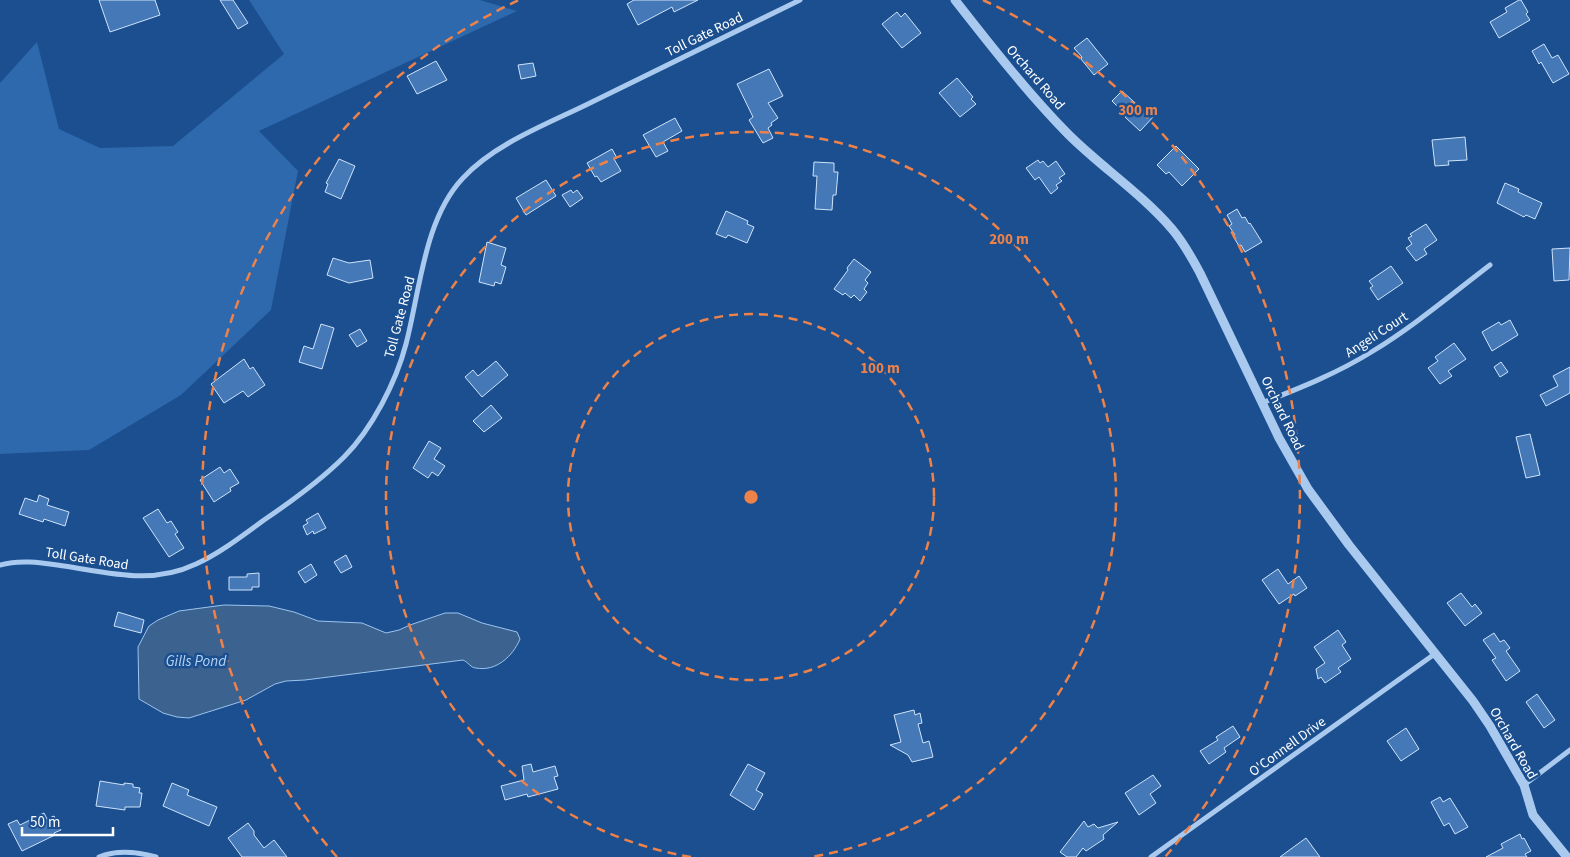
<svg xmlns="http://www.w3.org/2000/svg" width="1570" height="857" viewBox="0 0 1570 857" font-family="'Source Sans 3',sans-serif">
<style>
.green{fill:#2e69ad}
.water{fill:#3c6290;stroke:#9cc4f0}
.building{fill:#4478b7;stroke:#cfe3fa}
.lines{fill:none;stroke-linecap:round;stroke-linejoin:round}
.minor{stroke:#a9c9ee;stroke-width:5}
.tertiary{stroke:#a9c9ee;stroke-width:9}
.ring{fill:none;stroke:#ee8249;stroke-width:2.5;stroke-dasharray:9 6}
.labels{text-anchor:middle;stroke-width:5;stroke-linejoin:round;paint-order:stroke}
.street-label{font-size:14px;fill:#fff;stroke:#1b4f8f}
.water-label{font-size:15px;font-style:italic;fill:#b5d3f5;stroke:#1b4f8f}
.centre{fill:#ee8249;stroke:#1b4f8f;stroke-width:2.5}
.ring-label{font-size:15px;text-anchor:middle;font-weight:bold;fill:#ee8249;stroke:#1b4f8f;stroke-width:5;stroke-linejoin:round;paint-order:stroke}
</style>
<rect width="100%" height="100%" fill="#1b4f8f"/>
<path class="green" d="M249,0H480L517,11L259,131L298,171L271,310L181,395L89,450L0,454V83L37,42L59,129L100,148L173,146L284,54Z"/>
<path class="water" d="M224,605L269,606L294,612L318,621L362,623L386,633L399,630L410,625L445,613H458L482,623L517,632L520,639C513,656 496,672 476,668C471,668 468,662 463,660L305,680L286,681L275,684L246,700L189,718L177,717L163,713L139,699L138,647L149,626L158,620L179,611Z"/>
<path class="building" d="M99,0H155L160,15L110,32Z
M220,0H233L248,23L238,29Z
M634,0H698L674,12L672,7L638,25L627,4Z
M1519,0H1521L1528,12L1526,14L1530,20L1499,38L1490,22L1507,12L1505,8Z
M897,12L901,17L905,13L921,33L902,48L882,24Z
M1087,38L1108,64L1094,75L1081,59L1082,57L1074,48Z
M1544,44L1552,58L1558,55L1569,74L1553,83L1541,62L1539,64L1532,51Z
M436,61L447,80L417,94L407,76Z
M533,63L536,76L521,79L518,65Z
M769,69L783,96L768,103L778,118L771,123L772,125L768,128L773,138L763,143L749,120L753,117L737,84Z
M957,78L973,97L971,99L976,104L960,117L939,93Z
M1122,91L1144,111L1148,107L1156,114L1140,131L1125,117L1126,115L1112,101Z
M675,118L682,131L663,142L668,151L656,157L643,135Z
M1465,137L1467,160L1448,161L1449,165L1435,166L1432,140Z
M1176,146L1199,169L1182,186L1169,172L1166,174L1157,165Z
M612,149L617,158L614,159L621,171L601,182L597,176L595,177L587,163Z
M339,159L355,166L341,199L325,192L328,184L326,183Z
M1038,160L1040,163L1043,161L1048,167L1056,161L1065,174L1059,178L1062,181L1056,185L1058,188L1051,194L1039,177L1035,180L1026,168Z
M814,162L834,163V172H838L836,195H833L832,210L815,209L817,176H813Z
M546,180L556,196L526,215L516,198Z
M1505,183L1519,189L1518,192L1542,203L1535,219L1526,215L1524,217L1497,203Z
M571,190L573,193L577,190L583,198L570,207L562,195Z
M1237,209L1242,218L1245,217L1249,224L1250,223L1262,242L1245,252L1241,245L1239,246L1233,236L1235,235L1229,226L1232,224L1227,215Z
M726,211L748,221L747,224L754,227L747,243L728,235L726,238L716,234Z
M1426,224L1437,240L1424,249L1427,254L1416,261L1406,248L1412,244L1408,238L1412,236L1410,234Z
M487,242L506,248L501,265L506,267L501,284L495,282L494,286L479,282Z
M1570,248L1569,280L1554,281L1552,249Z
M333,258L349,263L370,260L373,278L349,283L327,275Z
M854,259L871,272L865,280L868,283L864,289L867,292L860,301L854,295L851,298L845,293L843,295L834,289L848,270L847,268Z
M1391,266L1403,283L1378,300L1370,288L1373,286L1369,281Z
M1510,320L1518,335L1492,351L1482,332L1499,322L1501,325Z
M321,324L334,328L322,369L299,362L304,346L313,349Z
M360,329L367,341L357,347L349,335Z
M1454,343L1466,359L1448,371L1452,376L1440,384L1428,368L1438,361L1435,357Z
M244,359L250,369L253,367L265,385L248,397L243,391L224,403L211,384Z
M496,361L508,375L482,397L465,377L473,370L478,376Z
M1501,362L1508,372L1500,377L1494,367Z
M1570,367V393L1546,406L1540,395L1558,386L1553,376Z
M491,405L502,418L484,432L473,421Z
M1530,434L1540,475L1526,478L1516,437Z
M429,441L441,448L434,459L445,466L438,476L432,472L428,478L413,468Z
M220,467L224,473L230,469L239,483L230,488L231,491L214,502L200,480Z
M39,495L49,499L47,505L69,512L65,526L44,519L43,522L19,514L25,498L37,502Z
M158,509L167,523L171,521L178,532L175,534L184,548L169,557L143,518Z
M318,513L326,528L314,534L313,531L307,535L303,526L308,523L306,520Z
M346,555L352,567L341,573L334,562Z
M311,564L317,575L305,583L298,572Z
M1278,569L1288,584L1299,576L1307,588L1295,596L1294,594L1279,604L1262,580Z
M259,573V587H252V590H229V577H247V574Z
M1461,593L1472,607L1475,604L1482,613L1465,626L1447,603Z
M118,612L144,620L141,633L114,626Z
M1338,630L1346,642L1342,645L1351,659L1338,668L1341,672L1325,683L1321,677L1318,679L1316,669L1325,663L1314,647Z
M1494,633L1500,642L1504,640L1510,648L1506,651L1520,671L1506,681L1492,660L1496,658L1483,640Z
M1537,694L1555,720L1544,728L1526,702Z
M914,710L915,715L920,713L922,723L918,724L923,743L929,741L933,757L912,762L908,755L890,745L901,742L894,715Z
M1233,726L1240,737L1224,748L1226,752L1209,764L1200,751L1218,740L1216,737Z
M1406,728L1419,749L1401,761L1387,741Z
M531,764L533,772L555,766L558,776L554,777L558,789L528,797L527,794L505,800L501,786L524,780L522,766Z
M748,764L765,773L756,790L763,794L754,810L730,795Z
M1153,775L1161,786L1150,794L1156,803L1139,815L1125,793Z
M100,781L124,785V783L133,784V787L140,788L139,793H142L140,807H125V810L96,806Z
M172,783L189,790L187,795L217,807L209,826L163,806Z
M1440,797L1443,802L1450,798L1468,827L1455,834L1449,823L1444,826L1431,802Z
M44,813L47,819L54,816L61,830L54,833L55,835L22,851L8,824L17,820L20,825Z
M1084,821L1088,827L1094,824L1098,828L1118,822L1103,835L1104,839L1086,851L1083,848L1076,857H1067L1060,852Z
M248,823L254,831V835L264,848L274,840L287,857H242L228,838Z
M1520,834L1522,839L1524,838L1531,851L1525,854L1527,857H1486L1503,848L1501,844Z
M1306,838L1320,857H1280L1295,846Z"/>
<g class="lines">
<path class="minor" d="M1262,403C1300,388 1338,373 1373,351C1414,326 1452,294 1490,265
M0,565C21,559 43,563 64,566C110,573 152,585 196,564C220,553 242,536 264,520C292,501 320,481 344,457C372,429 396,382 406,344C420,291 424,219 463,178C495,143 550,123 592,102C662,68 731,34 800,0
M1524,785L1570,750
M99,857C116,850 138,852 156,857
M1151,857L1436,653"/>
<path class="tertiary" d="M955,0C991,46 1027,92 1068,134C1101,167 1141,193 1172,229C1183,242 1192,258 1200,273L1279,438L1308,489L1349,545L1473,701L1490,726L1524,785L1533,815L1567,857"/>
</g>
<g class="ring">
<circle cx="751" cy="497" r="183"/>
<path d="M691 857A365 365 0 1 1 811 857"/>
<path d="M337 857A548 548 0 0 1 519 0M983 0A548 548 0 0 1 1165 857"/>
</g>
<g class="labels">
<g class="street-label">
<text transform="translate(704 34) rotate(-26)" y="5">Toll Gate Road</text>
<text transform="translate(1036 77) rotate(49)" y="5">Orchard Road</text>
<text transform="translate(399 317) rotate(-75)" y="5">Toll Gate Road</text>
<text transform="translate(1376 334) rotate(-33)" y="5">Angeli Court</text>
<text transform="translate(1283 413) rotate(64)" y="5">Orchard Road</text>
<text transform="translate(87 558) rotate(9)" y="5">Toll Gate Road</text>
<text transform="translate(1514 743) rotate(60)" y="5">Orchard Road</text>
<text transform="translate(1287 746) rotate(-36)" y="5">O'Connell Drive</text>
</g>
<g class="water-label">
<text x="196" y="666">Gills Pond</text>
</g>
</g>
<circle cx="751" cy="497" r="8" class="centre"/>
<g class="ring-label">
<text x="1138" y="115">300 m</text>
<text x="1009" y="244">200 m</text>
<text x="880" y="373">100 m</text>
</g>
<path d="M22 827v8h91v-8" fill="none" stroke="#ffffff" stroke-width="2.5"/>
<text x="30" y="827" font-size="15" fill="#ffffff" stroke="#1b4f8f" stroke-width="4" paint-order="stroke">50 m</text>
</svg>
